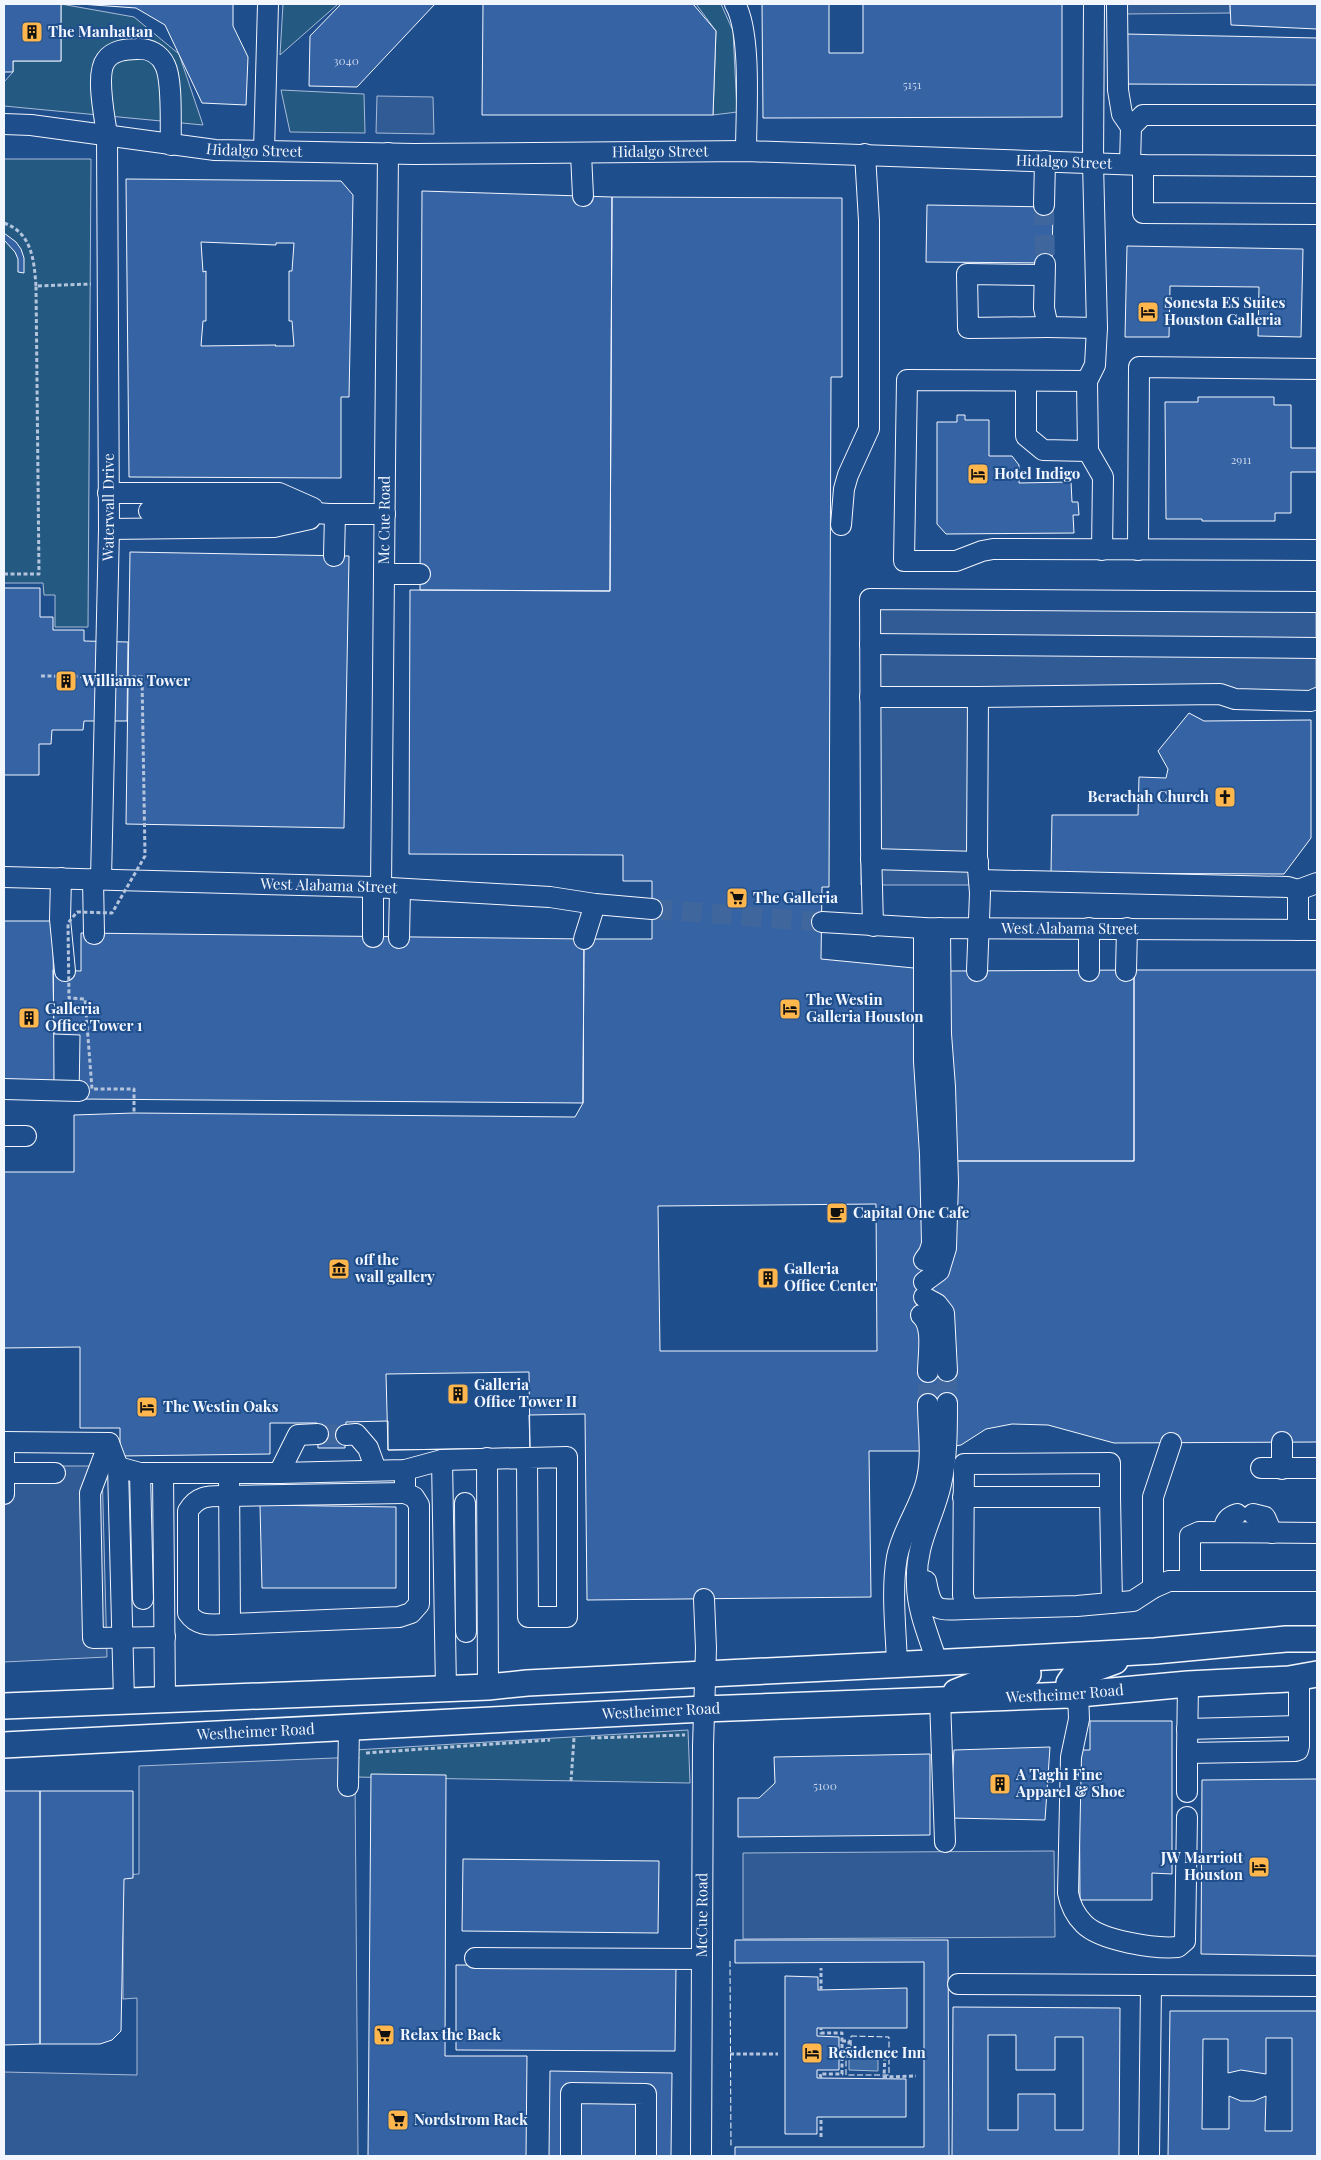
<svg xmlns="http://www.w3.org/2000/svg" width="1321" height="2160" viewBox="0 0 1321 2160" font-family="'Playfair Display',serif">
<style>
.green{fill:#245a82;stroke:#a8bbd7}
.parking{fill:#305b95;stroke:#a8bbd7}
.water{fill:#3b69a3;stroke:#a8bbd7}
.building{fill:#3563a3;stroke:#f2f6ff;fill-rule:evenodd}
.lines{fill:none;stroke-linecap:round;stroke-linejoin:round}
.minor-tunnel{stroke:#3f679d;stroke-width:20;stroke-dasharray:20 10;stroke-linecap:butt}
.minor-casing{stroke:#f2f6ff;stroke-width:22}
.major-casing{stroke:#f2f6ff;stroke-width:28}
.path{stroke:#b3c4dc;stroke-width:3;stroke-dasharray:4 2.5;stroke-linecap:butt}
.minor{stroke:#1f4e8c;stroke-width:20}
.major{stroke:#1f4e8c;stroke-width:25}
.path-bridge{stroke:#b3c4dc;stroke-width:3;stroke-dasharray:4 2.5;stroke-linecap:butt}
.fence{stroke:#f2f6ff;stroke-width:1;stroke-dasharray:6 2.5;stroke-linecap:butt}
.labels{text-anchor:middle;stroke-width:4;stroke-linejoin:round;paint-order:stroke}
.number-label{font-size:12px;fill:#c3d1e8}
.poi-label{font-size:15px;font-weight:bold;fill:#f2f6ff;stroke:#1f4e8c;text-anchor:start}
.street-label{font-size:15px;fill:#f2f6ff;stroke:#1f4e8c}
</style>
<rect width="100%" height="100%" fill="#1f4e8c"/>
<path class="green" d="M61,4L134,17L179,54L203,125L4,106V82L13,72V61H61Z
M283,4H338L280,55Z
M696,4H721L733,31L737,112L713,115L716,31Z
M281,90L364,94L365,133L290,132Z
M4,159H91L88,627H55V595H44L43,583H4Z
M688,1730L690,1783L355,1777V1750Z"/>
<path class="parking" d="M1124,4H1230V13L1124,14Z
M377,96L433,97L434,134L376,133Z
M862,593L1316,595V697L982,696L981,885H861Z
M4,1466H102L107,1657L4,1662Z
M359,1757L355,1777L358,2156H4V2072L137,2075V1998L123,1999V1875L139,1874V1766Z
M1054,1851L1055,1937L743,1939V1853Z"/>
<path class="water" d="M849,2055L878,2056V2071L849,2070Z"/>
<path class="building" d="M4,4H61V61H13V72H4Z
M80,4H233V26L248,57L246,105L202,103L165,25L136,8Z
M341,4H435L357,87L309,86L310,36Z
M483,4H693L716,31L713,115H482Z
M762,4H829V53H863V4H1062V117L763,118Z
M1230,4H1317V29L1231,25Z
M1125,34L1317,38V85L1124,84Z
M126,179L341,181L353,195L349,397H341V478L129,477ZM201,242L276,245V243H294L292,271H289V321H292L294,346H275L276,345L201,346L203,321H206V271L203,272Z
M422,191L612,197L610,591L420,590Z
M612,197L842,198V377H831L829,887H822L821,959L924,969L950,1161H1134V970H1317V1442L1114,1443L1048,1425L1012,1424L986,1429L961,1445L921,1451H869L871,1597L587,1600L585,1414L529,1415L530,1448L388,1450V1421L346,1422L345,1448H318L317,1423H270V1454L120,1456V1428H80V1347L4,1348V1172H74V1115L134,1113L575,1117L583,1103L584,939H652V881H623V855L409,854L410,590L610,591Z
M927,205L1053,207L1052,263L926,262Z
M4,233L16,242L21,249L24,258V273L18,272V259L15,252L4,240Z
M1127,246L1303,249L1301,337L1258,336L1259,287L1170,286L1169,337H1125Z
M1198,397H1274V405H1291V448H1317V472H1291V513H1275V521H1202V519H1166L1165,402H1198Z
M957,415H965V420H989V456H1012L1019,465V483L1071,482L1072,502H1078L1079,515H1073L1074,533L946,534L937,524V422H957Z
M130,552L349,556L344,828L126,824Z
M4,588H40V617H53V630H84V641L128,642L127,721H84L83,730H52L51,744H39V775H4Z
M1189,713L1204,721L1311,720V838L1284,874L1051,873L1052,815H1138L1139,777L1166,778L1168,769L1158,751Z
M4,921H53L54,1084H4Z
M81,933L584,939L583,1103L79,1099L80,1035L54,1034L53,970L81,971Z
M1134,970V1161H950V971Z
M876,1204L877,1351H660L658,1206Z
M529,1372L530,1448L388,1450L386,1374Z
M260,1505L396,1507V1588H262Z
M1090,1721H1172V1874L1152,1873V1900H1080L1079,1750H1090Z
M1050,1747L1045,1820L950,1818L954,1750Z
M930,1754V1835L738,1837V1798H759L775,1783L774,1757Z
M371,1774L446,1775L445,2056H527L526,2156H368Z
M1317,1779V1956L1201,1954L1202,1780Z
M4,1791H40V2044L4,2045Z
M40,1791H133V1878L124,1879L121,2031L112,2040L100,2044H40Z
M463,1859L659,1861L658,1933L462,1931Z
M735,1940H948L949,2156H735V2147H924V1962L735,1963Z
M456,1965L676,1966L675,2051L456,2050Z
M785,1976L818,1977V1990L907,1988V2028H817V2036L839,2037V2070H817V2078L906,2079V2117H817V2134H785Z
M953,2007L1120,2008L1119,2156H952ZM988,2035H1016V2070H1055V2037H1083V2130H1055V2094H1018V2130H988Z
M1170,2011H1317V2156H1168ZM1266,2038H1292V2131H1265L1266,2096L1254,2101H1241L1229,2096V2129H1202L1203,2039H1228V2073L1241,2070L1266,2074Z
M550,2071L672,2073L671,2156H549Z"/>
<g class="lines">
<path class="minor-tunnel" d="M1044,205L1045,264
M652,909L822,922
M947,1371V1403
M928,1404V1372
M318,1434L346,1435"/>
<g class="minor-casing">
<g id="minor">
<path d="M735,4C752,33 746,115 746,151"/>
<path d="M1094,4L1093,163L1097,328L1095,365L1087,381L1088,451L1103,477L1102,550"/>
<path d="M1117,4L1118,90L1122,114L1131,127"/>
<path id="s1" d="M4,124L31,125L215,150L414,154L746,151L1143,165L1317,166"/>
<path d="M264,151L268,4"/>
<path d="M581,154L583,196"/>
<path d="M1130,164L1131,127L1143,115H1317"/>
<path d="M1143,165V213L1317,214"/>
<path d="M1044,205L1045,161"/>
<path d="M1045,264L1044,308L1048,327L1097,328"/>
<path d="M1044,275L967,274L968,328L1048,327"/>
<path d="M1026,381V436L1043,450L1088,451"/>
<path d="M1087,381L907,380L904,561H956L982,551L993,549L1317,550"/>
<path d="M108,493H279L313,508"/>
<path d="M149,511L277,510L329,514H385"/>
<path d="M841,525L844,489L848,475L869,429V221L865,154"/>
<path d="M109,529L274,527L310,519"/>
<path d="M1138,550L1139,367L1317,369"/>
<path d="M334,556L335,514"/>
<path d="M385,574H420"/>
<path d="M870,644L1317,648"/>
<path d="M870,697H978L977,856L980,893L977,971"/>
<path d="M978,697L1220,694L1235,699L1311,701L1317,698"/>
<path d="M871,859L978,862"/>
<path id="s2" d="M4,877L373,887L550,897L595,904L652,909"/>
<path d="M61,878L60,919L65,971"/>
<path d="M93,879L94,934"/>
<path id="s3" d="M101,879L109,529L107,135C105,118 95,74 106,60C113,50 126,49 137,49C149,48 160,54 165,65C173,81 170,125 171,145"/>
<path d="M979,880L1288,887L1298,890V930"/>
<path id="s4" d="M381,888L388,153"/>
<path d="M1298,890L1317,883"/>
<path id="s5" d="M822,922L924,928L1317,930"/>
<path d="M873,926L871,848L870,599L1317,602"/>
<path d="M924,928V1061L930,1154L932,1244L929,1253L924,1260"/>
<path d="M1089,928V971"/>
<path d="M373,937V887"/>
<path d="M399,938L400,889"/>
<path d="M584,939L595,904"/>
<path d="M1126,971L1127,928"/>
<path d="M4,1089L79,1091"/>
<path d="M4,1136H26"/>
<path d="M924,1282L939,1271L946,1248L948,1182L945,1087L941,1034L940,928"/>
<path d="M924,1297L937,1304L944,1313L947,1371"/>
<path d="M921,1315C934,1326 928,1355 928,1372"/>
<path d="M346,1435L356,1434L368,1448L376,1470"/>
<path d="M4,1442L109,1443L118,1467L124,1701"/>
<path d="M4,1442V1494"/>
<path d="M1282,1442V1469"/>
<path d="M109,1443L90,1493L93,1638L165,1637"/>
<path d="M487,1458L488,1687"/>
<path d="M442,1460L446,1689"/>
<path d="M118,1467L140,1473H279L405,1470L442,1460L567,1457V1617H528L527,1458"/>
<path d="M1261,1468H1317"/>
<path d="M4,1473H55"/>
<path d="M140,1473L143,1599"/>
<path d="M163,1473L165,1699"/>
<path d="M229,1473L230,1624L399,1617L411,1613L419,1604V1505L414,1497L405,1493V1470"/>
<path d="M279,1473L298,1435L318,1434"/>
<path d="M963,1497H1110L1112,1603"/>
<path d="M1110,1497V1463L964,1464L963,1595L967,1609L1077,1606L1133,1601L1153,1588L1169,1581H1317"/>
<path d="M465,1503L466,1632"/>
<path d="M1253,1514L1265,1517L1272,1533"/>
<path d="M1224,1532C1224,1522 1227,1517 1237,1514"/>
<path d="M926,1581C932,1613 937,1610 967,1609"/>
<path d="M1190,1581V1536L1199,1532L1317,1533"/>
<path d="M1153,1588V1497L1171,1443"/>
<path d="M230,1624C213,1624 198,1628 188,1613V1511C198,1494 211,1496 229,1496L405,1493"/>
<path d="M937,1662C929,1637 917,1610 917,1584C915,1543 933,1520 941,1484C947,1457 947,1431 947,1403"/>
<path d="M897,1664C896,1630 891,1591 897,1557C902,1531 919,1509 926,1483C933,1457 928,1430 928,1404"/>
<path d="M1188,1684L1187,1753L1295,1751L1298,1750L1299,1746V1677"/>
<path d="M1078,1694L1079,1719L1071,1757L1068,1893C1070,1904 1075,1915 1084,1924C1101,1941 1155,1949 1178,1947L1185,1941L1187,1817"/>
<path d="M940,1699L945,1842"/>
<path d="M1187,1729L1299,1726"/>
<path d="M1187,1753V1792"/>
<path d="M348,1786L349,1727"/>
<path d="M475,1958L702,1959"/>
<path d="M958,1984L1317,1986"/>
<path d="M571,2156V2093L646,2094V2156"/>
<path id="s6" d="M701,2156L703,1746L706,1648L704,1599"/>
<path d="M1149,2156L1151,1985"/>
</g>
</g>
<g class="major-casing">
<g id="major">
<path d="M956,1692L999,1675L1028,1674"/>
<path d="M1068,1695L1069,1683L1074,1676L1115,1661"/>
<path d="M4,1706L488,1687L527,1683L1046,1657L1155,1651L1286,1639H1317"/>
<path id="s7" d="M4,1745L704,1709L1068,1695L1188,1684L1289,1679L1317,1674"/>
</g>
</g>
<path class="path" d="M4,223C32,233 34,260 36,286
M4,574H39L36,286L91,284
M591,1738L685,1735
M366,1753L550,1740
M571,1781L574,1738
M821,1990V1968
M842,2041H849V2053H885L884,2077L916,2076
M730,2054H778
M821,2078L820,2074H842V2033H821V2028
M821,2137V2117"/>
<use href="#minor" class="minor"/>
<use href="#major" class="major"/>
<path class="path-bridge" d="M41,676L142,677L145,856L112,913L77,912L68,923L69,998L85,999L92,1089H134V1113"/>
<path class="fence" d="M730,1961L731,2147
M851,2036L889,2037V2075H846V2048H851Z"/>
</g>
<defs>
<g id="building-square" transform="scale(1.125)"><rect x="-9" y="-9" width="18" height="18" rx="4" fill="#ffb74d" stroke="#1f4e8c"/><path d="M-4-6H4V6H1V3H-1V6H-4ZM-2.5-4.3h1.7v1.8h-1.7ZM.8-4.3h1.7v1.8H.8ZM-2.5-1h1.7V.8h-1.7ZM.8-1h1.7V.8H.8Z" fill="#111"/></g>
<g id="hotel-square" transform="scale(1.125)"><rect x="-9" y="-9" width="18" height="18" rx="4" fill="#ffb74d" stroke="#1f4e8c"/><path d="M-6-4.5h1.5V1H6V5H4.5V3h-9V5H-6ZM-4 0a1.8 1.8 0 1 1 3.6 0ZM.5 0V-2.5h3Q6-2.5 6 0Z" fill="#111"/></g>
<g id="church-square" transform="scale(1.125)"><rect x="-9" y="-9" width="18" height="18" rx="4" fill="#ffb74d" stroke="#1f4e8c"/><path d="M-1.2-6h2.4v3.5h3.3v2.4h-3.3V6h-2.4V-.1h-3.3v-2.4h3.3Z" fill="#111"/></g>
<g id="supermarket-square" transform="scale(1.125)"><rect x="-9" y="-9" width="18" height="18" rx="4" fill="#ffb74d" stroke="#1f4e8c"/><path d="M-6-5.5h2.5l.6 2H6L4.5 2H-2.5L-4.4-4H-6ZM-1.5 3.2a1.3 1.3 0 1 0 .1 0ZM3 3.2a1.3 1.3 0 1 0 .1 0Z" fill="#111"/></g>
<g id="cafe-square" transform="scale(1.125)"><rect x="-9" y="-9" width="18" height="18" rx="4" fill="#ffb74d" stroke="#1f4e8c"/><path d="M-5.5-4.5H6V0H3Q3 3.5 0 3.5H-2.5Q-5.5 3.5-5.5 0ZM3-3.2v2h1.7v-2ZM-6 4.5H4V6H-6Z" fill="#111"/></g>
<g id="museum-square" transform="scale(1.125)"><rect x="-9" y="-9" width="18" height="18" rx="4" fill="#ffb74d" stroke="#1f4e8c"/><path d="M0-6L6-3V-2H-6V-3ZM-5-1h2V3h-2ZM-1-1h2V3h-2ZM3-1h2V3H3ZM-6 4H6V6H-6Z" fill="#111"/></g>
</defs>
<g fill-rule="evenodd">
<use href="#building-square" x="32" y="32"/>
<use href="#hotel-square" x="1148" y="312"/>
<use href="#hotel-square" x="978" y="474"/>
<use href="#building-square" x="66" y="681"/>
<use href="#church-square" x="1225" y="797"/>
<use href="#supermarket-square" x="737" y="898"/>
<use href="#hotel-square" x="790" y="1009"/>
<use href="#building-square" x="29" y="1018"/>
<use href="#cafe-square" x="837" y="1213"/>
<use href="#museum-square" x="339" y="1269"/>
<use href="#building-square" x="768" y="1278"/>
<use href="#building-square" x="458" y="1394"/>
<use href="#hotel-square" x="147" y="1407"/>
<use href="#building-square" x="1000" y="1784"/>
<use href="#hotel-square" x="1259" y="1867"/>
<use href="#supermarket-square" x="384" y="2035"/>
<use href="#hotel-square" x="812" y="2053"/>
<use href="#supermarket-square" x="398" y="2120"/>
</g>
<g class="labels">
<g class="number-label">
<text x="346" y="65">3040</text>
<text x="912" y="89">5151</text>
<text x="1241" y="464">2911</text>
<text x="825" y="1790">5100</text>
</g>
<g class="poi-label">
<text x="48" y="37">The Manhattan</text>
<text x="1164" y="308">Sonesta ES Suites<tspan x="1164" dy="17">Houston Galleria</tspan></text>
<text x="994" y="479">Hotel Indigo</text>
<text x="82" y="686">Williams Tower</text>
<text x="1209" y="802" text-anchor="end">Berachah Church</text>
<text x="753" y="903">The Galleria</text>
<text x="806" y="1005">The Westin<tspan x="806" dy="17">Galleria Houston</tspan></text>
<text x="45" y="1014">Galleria<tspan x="45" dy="17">Office Tower 1</tspan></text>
<text x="853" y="1218">Capital One Cafe</text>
<text x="355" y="1265">off the<tspan x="355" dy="17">wall gallery</tspan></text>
<text x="784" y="1274">Galleria<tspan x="784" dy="17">Office Center</tspan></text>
<text x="474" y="1390">Galleria<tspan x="474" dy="17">Office Tower II</tspan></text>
<text x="163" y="1412">The Westin Oaks</text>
<text x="1016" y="1780">A Taghi Fine<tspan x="1016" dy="17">Apparel &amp; Shoe</tspan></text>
<text x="1243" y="1863" text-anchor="end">JW Marriott<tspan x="1243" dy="17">Houston</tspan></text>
<text x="400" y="2040">Relax the Back</text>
<text x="828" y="2058">Residence Inn</text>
<text x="414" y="2125">Nordstrom Rack</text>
</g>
<g class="street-label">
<text dy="5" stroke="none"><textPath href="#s1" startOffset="252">Hidalgo Street</textPath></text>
<text dy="5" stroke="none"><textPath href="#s1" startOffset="658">Hidalgo Street</textPath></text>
<text dy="5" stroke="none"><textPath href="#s1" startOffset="1062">Hidalgo Street</textPath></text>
<text dy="5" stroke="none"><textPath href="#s3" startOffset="372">Waterwall Drive</textPath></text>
<text dy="5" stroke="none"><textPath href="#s4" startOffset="368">Mc Cue Road</textPath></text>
<text dy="5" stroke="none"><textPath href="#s2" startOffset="325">West Alabama Street</textPath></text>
<text dy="5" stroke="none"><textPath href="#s5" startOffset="248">West Alabama Street</textPath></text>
<text dy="5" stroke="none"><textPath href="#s7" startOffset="1062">Westheimer Road</textPath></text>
<text dy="5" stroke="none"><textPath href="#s7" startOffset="658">Westheimer Road</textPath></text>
<text dy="5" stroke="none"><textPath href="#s7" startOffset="252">Westheimer Road</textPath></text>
<text dy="5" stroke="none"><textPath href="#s6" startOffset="241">McCue Road</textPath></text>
</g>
</g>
<rect width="1321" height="2160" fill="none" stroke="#f2f6ff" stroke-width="10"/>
</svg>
